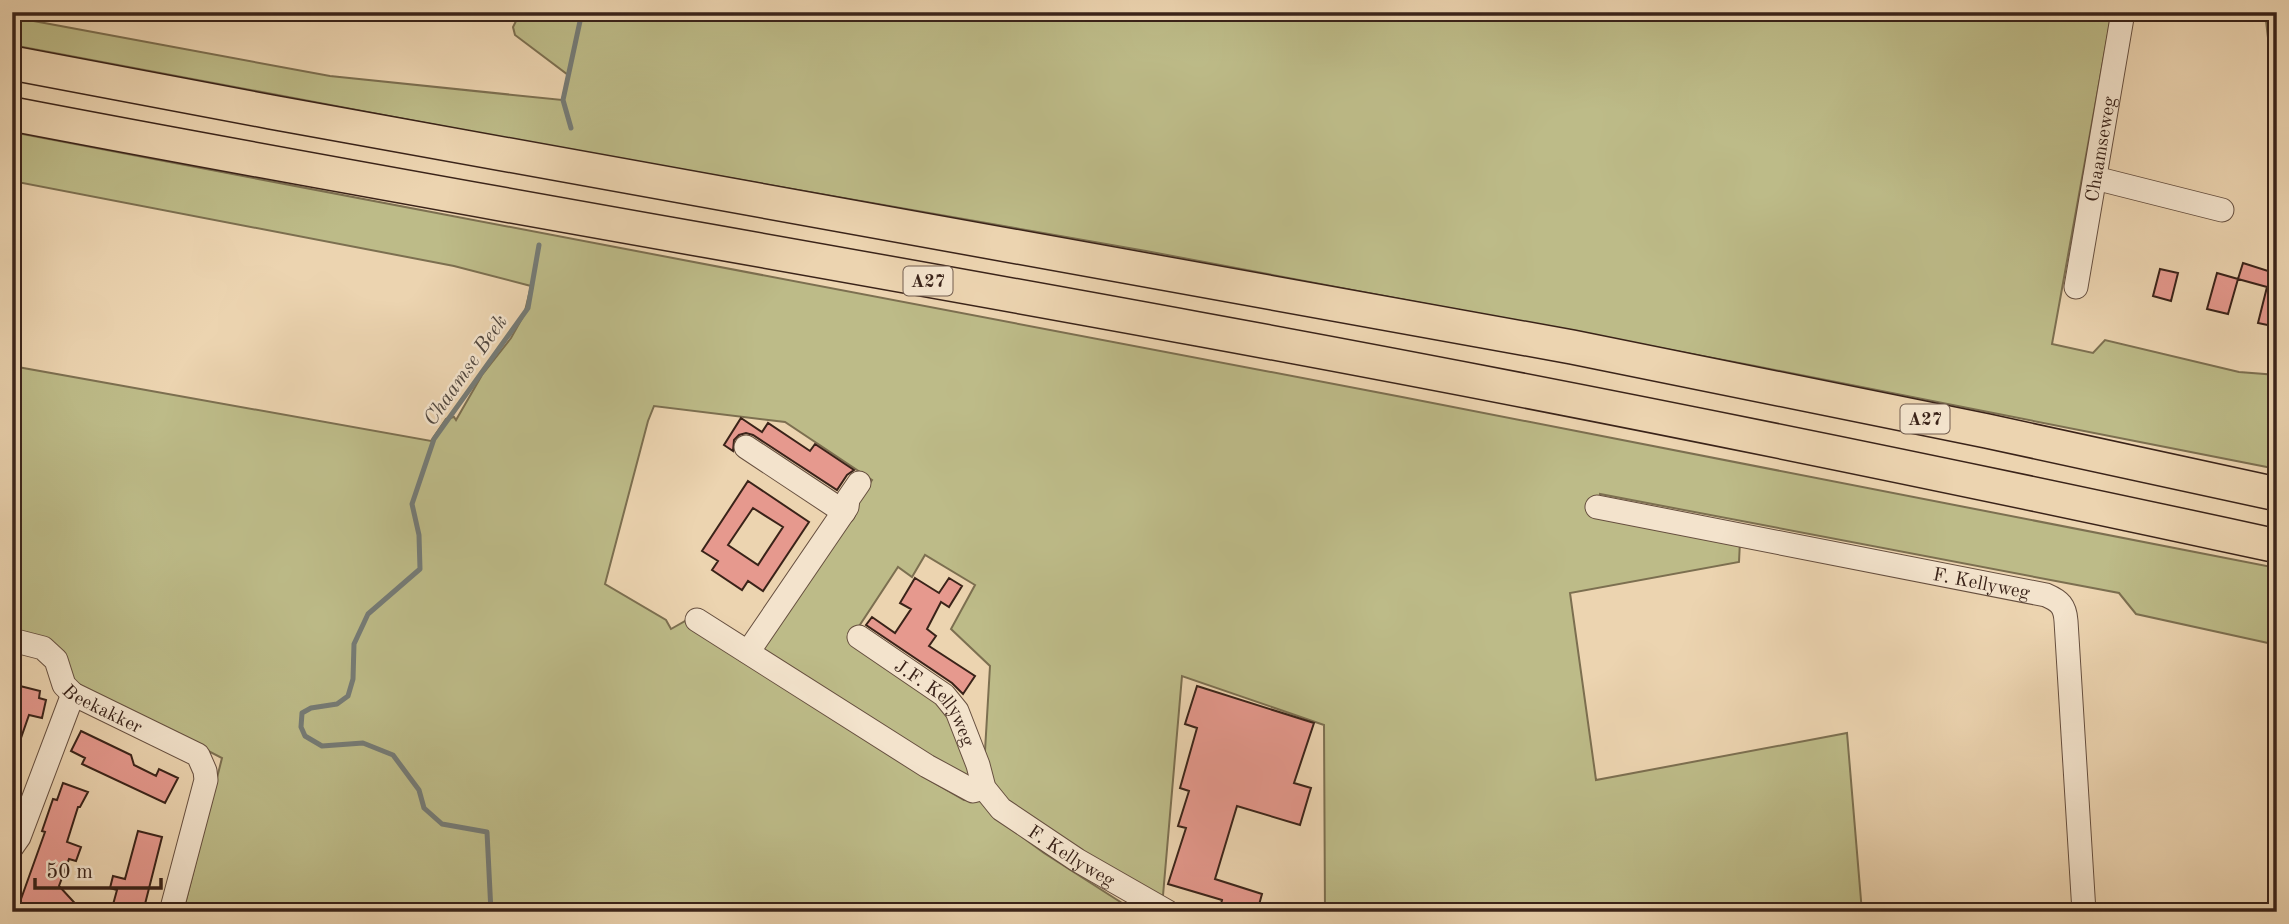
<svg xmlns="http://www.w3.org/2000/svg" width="2289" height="924" viewBox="0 0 2289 924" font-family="'Old Standard TT',serif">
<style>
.green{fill:#bdbb88;stroke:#7c6f50;stroke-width:2}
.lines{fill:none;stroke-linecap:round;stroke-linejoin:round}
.stream{stroke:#757b76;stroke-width:5}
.building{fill:#e6998e;stroke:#3a2319;stroke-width:2;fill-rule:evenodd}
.minor-casing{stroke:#664f3f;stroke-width:25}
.highway-casing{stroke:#3a2319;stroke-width:36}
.minor{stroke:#f3e3cc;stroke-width:23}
.highway{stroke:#ecd4b0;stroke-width:33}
.labels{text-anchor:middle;stroke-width:5;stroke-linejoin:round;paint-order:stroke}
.shield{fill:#f3e3cc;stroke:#725d4f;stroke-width:2}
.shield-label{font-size:18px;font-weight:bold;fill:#3a2319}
.street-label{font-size:19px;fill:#3a2319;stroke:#f3e3cc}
.water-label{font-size:21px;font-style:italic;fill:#524840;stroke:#f3e3cc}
</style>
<rect width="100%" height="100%" fill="#ecd4b0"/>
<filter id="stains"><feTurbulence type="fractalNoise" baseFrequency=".00286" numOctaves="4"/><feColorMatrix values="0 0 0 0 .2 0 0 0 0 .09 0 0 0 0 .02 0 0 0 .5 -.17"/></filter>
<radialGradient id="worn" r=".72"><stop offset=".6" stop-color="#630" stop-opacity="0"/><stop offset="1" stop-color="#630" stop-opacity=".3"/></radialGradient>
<path class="green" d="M525,12H2112L2052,344L2093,353L2105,340L2239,372L2277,375V469L1755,366L1146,251L553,147L12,45V17L330,76L562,100L568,75L515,35L513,27L516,21Z
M2265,12H2277V115Z
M12,132L1402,397L2277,568V645L2136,614L2119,593L1600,494L1598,513L1740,541L1739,562L1570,593L1596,780L1847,733L1862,912H1325L1324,725L1182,676L1162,907L999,796L984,768L990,666L951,629L975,585L925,555L912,577L898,567L850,640L951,712L975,778L971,785L757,648L872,480L785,422L654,406L648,421L605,584L666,620L671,629L687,620L931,781L964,800L980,801L1010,828L1044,853L1136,912H183L222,758L118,704L90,699L12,633V366L431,441L446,419L454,417L456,420L482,375L511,338L524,315L531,286L454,266L12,181Z"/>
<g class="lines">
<path class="stream" d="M571,128L563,100L582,12
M491,912L487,832L442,824L424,808L419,790L393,755L363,743L322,746L305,736L301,727L302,713L311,708L337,704L348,696L353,679L354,644L368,614L420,569L419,535L412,504L434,439L528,308L539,245"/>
</g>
<path class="building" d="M2243,263L2271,272L2272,267H2277V327L2258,323L2267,287L2238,279Z
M2160,269L2178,273L2171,301L2153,296Z
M2217,273L2238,279L2228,314L2207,309Z
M741,418L762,432L768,423L810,451L815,444L854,470L847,475L837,490L753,435L746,433L739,435L734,440L733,451L724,445Z
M748,481L809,522L763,591L748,581L742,590L712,570L718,561L702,551ZM753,508L783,527L758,565L728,545Z
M915,578L939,593L949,578L962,586L949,607L941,602L927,629L936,636L929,646L975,676L963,694L952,683L866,625L872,617L895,633L911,609L900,603Z
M20,686L40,691L39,698L46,700L42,718L29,715L14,758H12V724Z
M1197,686L1314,723L1294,783L1311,788L1300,825L1237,806L1215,879L1262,894L1257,912H1246L1221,904L1222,900L1168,884L1186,828L1178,826L1189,791L1180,788L1197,728L1185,724Z
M81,731L131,755L134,765L156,776L159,769L178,778L165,803L82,764L85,758L71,751Z
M63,783L88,792L80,807H78L67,842L81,847L76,861L69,859L59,886L83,912H62L43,905L42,907L52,912H12V896L21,899L45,832L42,831L53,799L57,800Z
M138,831L162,837L143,912H111L117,890L110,888L113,876L125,879Z"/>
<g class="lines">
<g class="minor-casing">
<g id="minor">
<path d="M2095,178L2222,210"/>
<path id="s1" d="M2076,287L2123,12"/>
<path d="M746,447L844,512"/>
<path id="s2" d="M1597,507L2046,595C2060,601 2065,606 2066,621L2084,912"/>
<path d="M697,620L927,766L973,791L984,788"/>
<path id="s3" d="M859,637L944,695L957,711L978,765L984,788L1001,809L1077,860L1168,912"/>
<path id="s4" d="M12,640L43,648L56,660L64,685L73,694L198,755L205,771L206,780L171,912"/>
<path d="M748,652L847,507L848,499L859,483"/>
<path d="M12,847L19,837L73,694"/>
</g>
</g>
<g class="highway-casing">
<path id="highway" d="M12,63L271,112L1572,347L1987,431L2277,494
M12,114C407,190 803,256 1198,329C1559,395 1918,468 2277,546"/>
</g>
<use href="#minor" class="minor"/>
<use href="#highway" class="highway"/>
</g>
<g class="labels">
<g class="shield">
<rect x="903.5" y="266.5" width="49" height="29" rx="5"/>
<rect x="1900.5" y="404.5" width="49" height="29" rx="5"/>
</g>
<g class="shield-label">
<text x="928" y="287">A27</text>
<text x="1925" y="425">A27</text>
</g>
<g class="street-label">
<text dy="7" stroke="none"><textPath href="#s1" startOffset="140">Chaamseweg</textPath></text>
<text dy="7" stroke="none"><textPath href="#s2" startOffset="392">F. Kellyweg</textPath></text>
<text dy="7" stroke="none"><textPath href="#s3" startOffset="103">J.F. Kellyweg</textPath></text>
<text dy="7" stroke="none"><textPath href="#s4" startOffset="122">Beekakker</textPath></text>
<text dy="7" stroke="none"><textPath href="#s3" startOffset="317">F. Kellyweg</textPath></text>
</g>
<g class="water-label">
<text transform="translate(465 370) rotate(-55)" y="7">Chaamse Beek</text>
</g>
</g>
<rect width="2289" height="924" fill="none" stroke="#ecd4b0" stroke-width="42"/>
<rect x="14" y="14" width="2261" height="896" fill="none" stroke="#3a2319" stroke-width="3.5"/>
<rect x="21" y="21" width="2247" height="882" fill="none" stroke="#3a2319" stroke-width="2"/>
<path d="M35 878v10h126v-10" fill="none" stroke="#3a2319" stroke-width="3.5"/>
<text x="46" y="878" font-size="21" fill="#3a2319" stroke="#f3e3cc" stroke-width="5" paint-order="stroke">50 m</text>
<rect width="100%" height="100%" filter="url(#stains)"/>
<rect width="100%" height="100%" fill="url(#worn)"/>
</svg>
